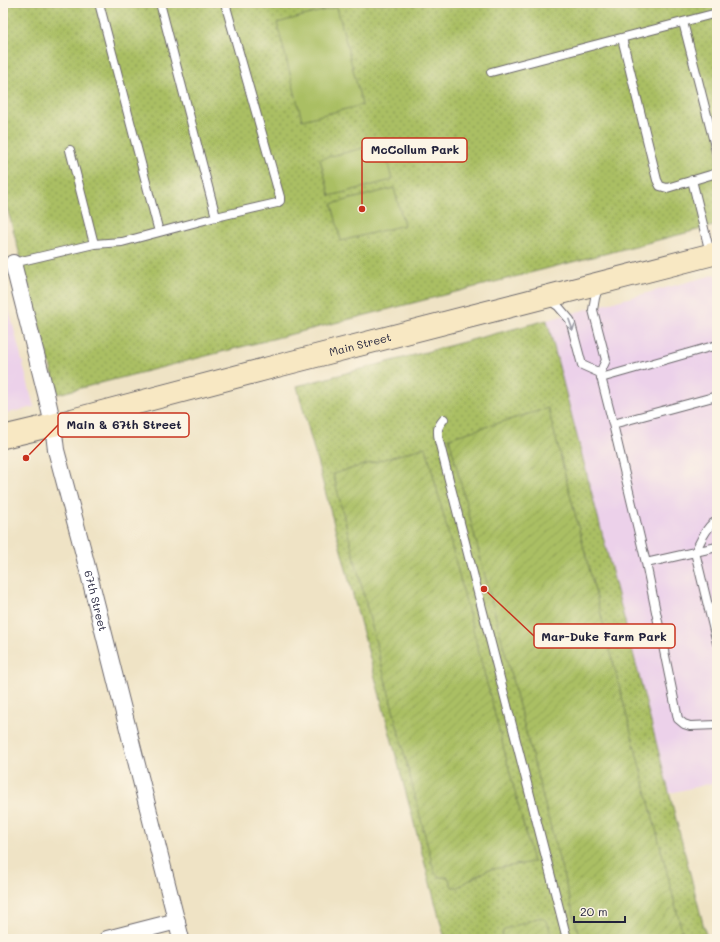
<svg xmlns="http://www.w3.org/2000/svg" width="720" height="942" viewBox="0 0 720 942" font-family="Mali,sans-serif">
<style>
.built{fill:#ecd1ea}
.park{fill:url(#park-dots);stroke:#667050}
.garden{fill:url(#garden-furrows);stroke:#667050}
.pitch{fill:#aabf64;stroke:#667050}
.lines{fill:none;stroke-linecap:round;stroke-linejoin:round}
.lane-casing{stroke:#6a666b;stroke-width:10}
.street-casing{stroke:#6a666b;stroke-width:18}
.secondary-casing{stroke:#6a666b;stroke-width:24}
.lane{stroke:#fff;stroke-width:8}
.street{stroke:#fff;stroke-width:16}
.secondary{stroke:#f8e8c3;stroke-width:22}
.oneway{stroke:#9c9ca7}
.labels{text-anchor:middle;stroke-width:3;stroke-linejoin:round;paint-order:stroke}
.street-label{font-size:11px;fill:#22223b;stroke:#fcf5e5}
.leader{fill:none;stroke:#c8321e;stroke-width:1.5}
.callout-dot{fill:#c8321e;stroke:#fcf5e5;stroke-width:1.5}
.callout{fill:#fcf5e5;stroke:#c8321e;stroke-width:1.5}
.callout-label{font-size:12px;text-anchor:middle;font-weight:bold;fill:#22223b}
</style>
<defs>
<pattern id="park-dots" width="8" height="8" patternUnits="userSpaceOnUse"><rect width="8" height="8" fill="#aabf64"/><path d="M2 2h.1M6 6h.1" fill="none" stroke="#8a9b54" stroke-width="1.8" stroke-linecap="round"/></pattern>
<pattern id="garden-furrows" width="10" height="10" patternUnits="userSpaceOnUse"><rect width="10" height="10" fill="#aabf64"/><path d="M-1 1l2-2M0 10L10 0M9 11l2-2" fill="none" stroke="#8a9b54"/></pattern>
</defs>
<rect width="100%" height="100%" fill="#fcf5e5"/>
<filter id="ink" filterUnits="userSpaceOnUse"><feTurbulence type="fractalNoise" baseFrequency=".025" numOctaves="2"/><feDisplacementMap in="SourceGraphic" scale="8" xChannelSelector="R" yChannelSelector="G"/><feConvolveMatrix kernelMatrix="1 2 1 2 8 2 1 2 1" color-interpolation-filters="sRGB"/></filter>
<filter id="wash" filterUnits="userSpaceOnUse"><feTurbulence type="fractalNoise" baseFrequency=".012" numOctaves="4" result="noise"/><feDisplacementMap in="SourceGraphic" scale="16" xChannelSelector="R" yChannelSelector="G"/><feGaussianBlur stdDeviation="0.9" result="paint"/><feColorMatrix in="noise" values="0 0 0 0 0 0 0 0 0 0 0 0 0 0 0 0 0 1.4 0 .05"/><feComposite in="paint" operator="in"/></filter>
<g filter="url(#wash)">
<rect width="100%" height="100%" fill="#efe3c5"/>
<path class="built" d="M717,274V782L670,793L547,320Z
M3,286L34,407L3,414Z"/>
<path class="park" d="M3,3H717V225L58,394L3,193Z
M547,320L707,939H445L297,386Z"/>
<path class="garden" d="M548,408L684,939H580L449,438Z
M426,447L533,862L487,870L458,887H452L448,877C440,878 438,877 434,871L333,474Z
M541,917C549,921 550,931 552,939H502L503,931L508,928Z"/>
<path class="pitch" d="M337,7L362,105L302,120L277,23Z
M383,143L392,180L330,196L320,159Z
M394,188L404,225L341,241L332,204Z"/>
</g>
<g filter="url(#ink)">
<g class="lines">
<g class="lane-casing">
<path id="lane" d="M99,3L159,232
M160,3L216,217
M683,22L717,154
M622,38L657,180L660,186L667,188L717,173
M491,72L717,13
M70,150L94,244
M692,180L710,253
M13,263L94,244L122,242L216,217L277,203L280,201V197L225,3
M599,285L595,298L593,310L606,360L600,373L613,424L646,563L678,719L684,724L690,726L717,725
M549,300L558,306L570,320L582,365L600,373
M601,378L717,345
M444,419C437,427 437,430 439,441L567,939
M613,424L717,396
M717,521C707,524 700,543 695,552L717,643
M646,563L717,547"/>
</g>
<g class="street-casing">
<g id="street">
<path id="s1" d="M13,263L46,394L53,425L56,450L82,547L181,939"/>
<path d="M107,939L177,921"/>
</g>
</g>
<g class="secondary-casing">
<g id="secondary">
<path id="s2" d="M3,437L53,425L269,368L717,253"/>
</g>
</g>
<use href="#lane" class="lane"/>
<use href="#street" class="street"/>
<use href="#secondary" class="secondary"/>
</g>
<defs><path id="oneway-shaft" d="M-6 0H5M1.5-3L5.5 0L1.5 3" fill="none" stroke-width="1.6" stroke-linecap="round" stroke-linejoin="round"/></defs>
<use class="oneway" href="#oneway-shaft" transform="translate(571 325) rotate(70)"/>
</g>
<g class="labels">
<g class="street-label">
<text dy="4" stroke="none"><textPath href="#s2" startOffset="369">Main Street</textPath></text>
<text dy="4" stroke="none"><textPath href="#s1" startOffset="348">67th Street</textPath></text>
</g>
</g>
<path class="leader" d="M362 209L362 150M26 458L58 425M484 589L534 636"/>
<g class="callout-dot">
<circle cx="362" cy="209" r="4"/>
<circle cx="26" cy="458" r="4"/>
<circle cx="484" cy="589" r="4"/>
</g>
<g class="callout">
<rect x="362" y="138" width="105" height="24" rx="4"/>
<rect x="58" y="413" width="131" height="24" rx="4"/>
<rect x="534" y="624" width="141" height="24" rx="4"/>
</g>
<g class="callout-label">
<text x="415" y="154">McCollum Park</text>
<text x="124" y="429">Main &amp; 67th Street</text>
<text x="604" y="641">Mar-Duke Farm Park</text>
</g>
<rect width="720" height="942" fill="none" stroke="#fcf5e5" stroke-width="16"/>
<path d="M574 916v6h51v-6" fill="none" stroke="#22223b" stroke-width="2"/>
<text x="580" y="916" font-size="12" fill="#22223b" stroke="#fcf5e5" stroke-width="3" paint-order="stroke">20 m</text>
</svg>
